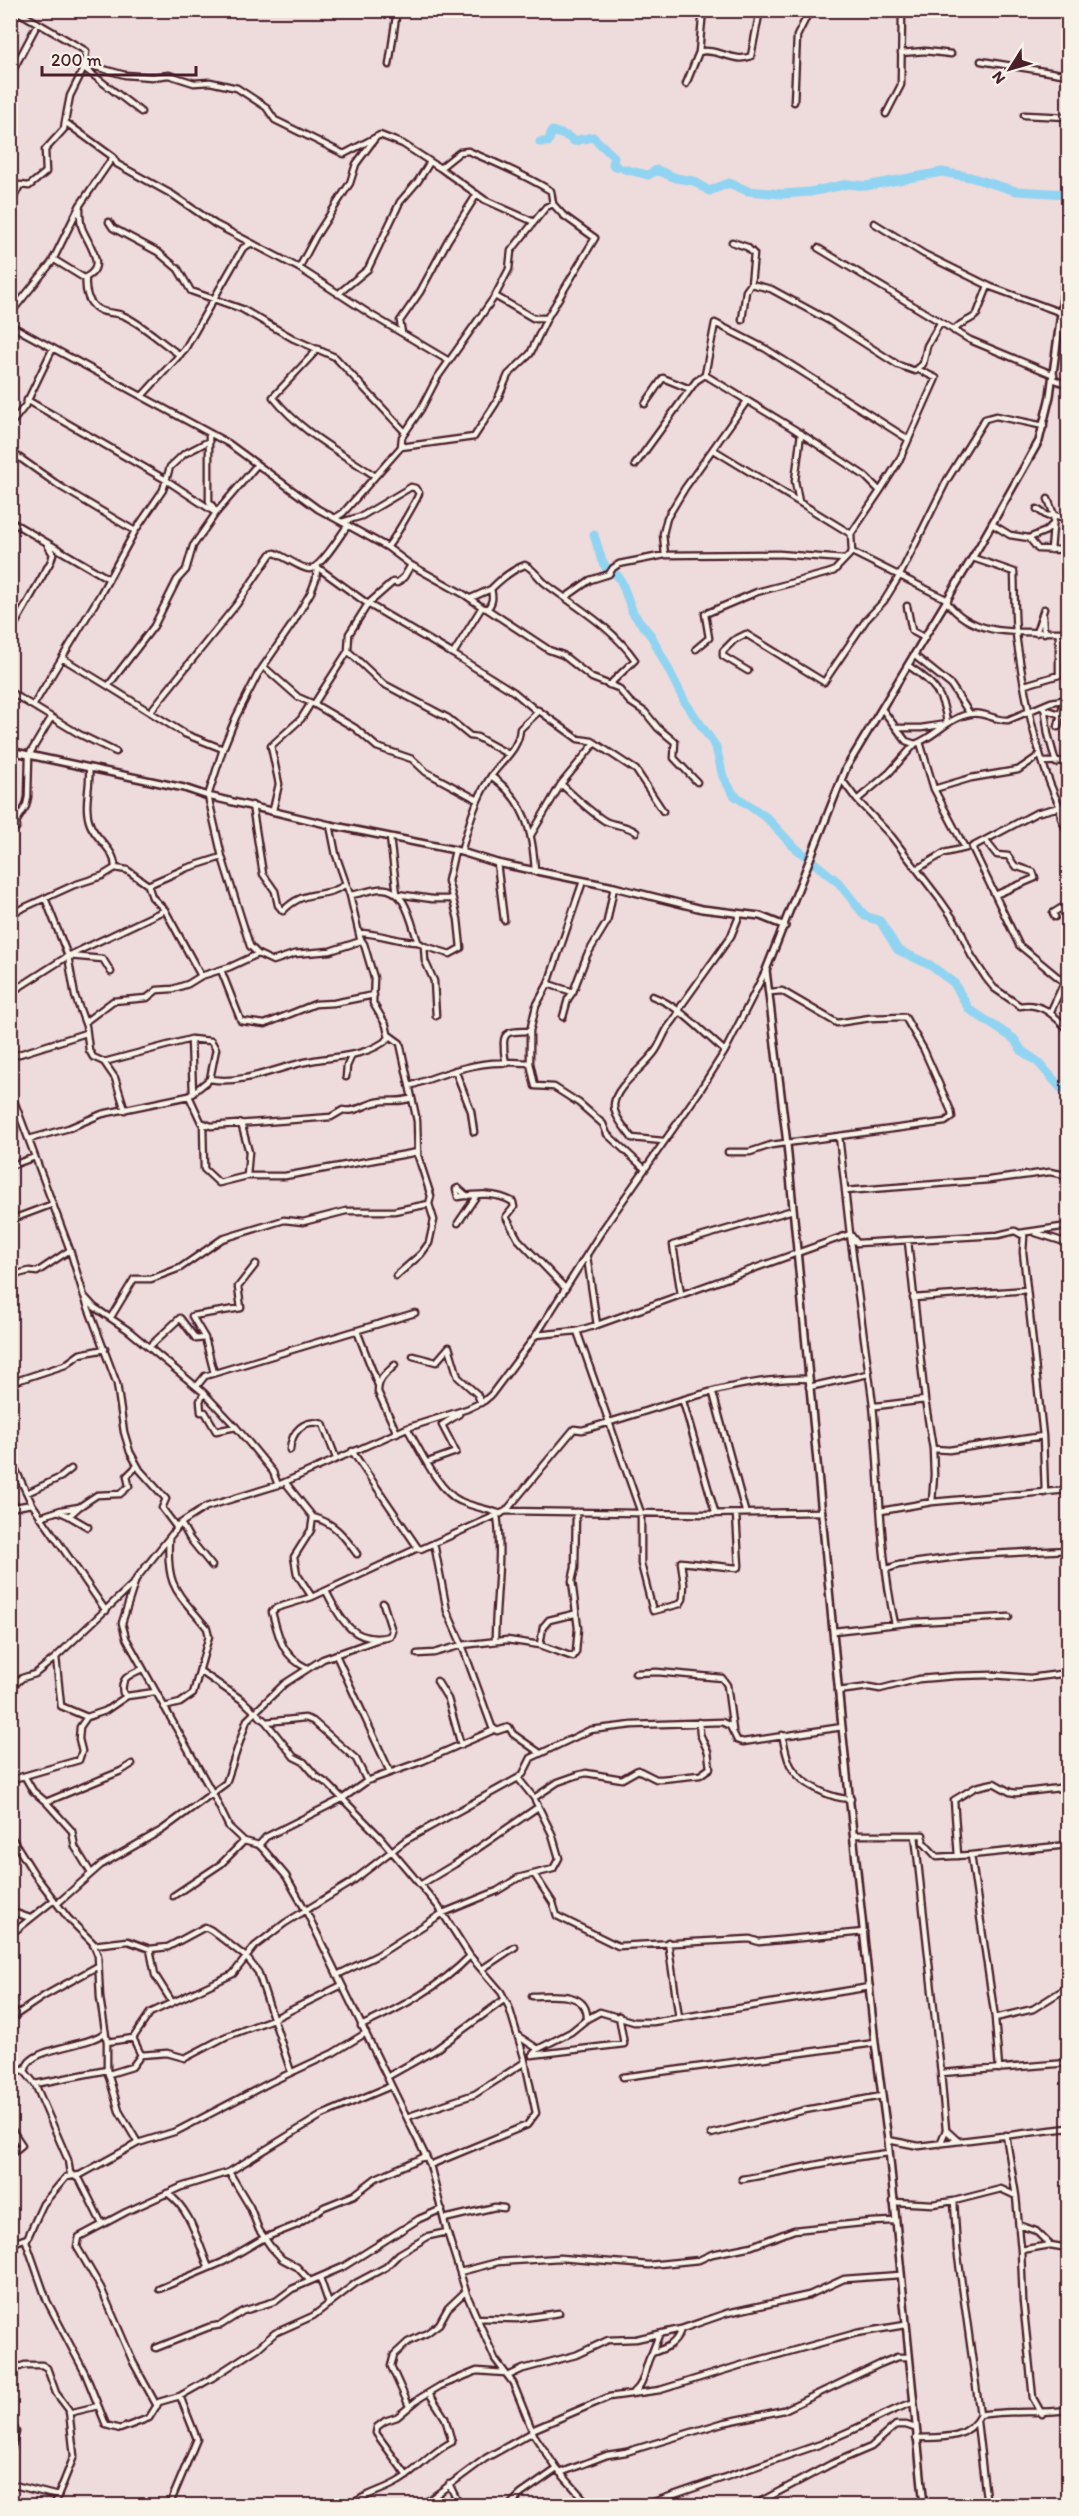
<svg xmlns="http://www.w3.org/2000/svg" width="1079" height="2516" viewBox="0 0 1079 2516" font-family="Itim,sans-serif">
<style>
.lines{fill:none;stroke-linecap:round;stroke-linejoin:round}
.river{stroke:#91d4f2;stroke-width:9}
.minor-casing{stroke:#4a1f2b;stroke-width:9}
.tertiary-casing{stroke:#4a1f2b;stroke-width:10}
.minor{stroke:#f7f3e8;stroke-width:4.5}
.tertiary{stroke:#f7f3e8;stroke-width:5}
</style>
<rect width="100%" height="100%" fill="#eedbdb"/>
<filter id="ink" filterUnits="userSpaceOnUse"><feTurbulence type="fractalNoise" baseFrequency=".0167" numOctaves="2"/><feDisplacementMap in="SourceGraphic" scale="12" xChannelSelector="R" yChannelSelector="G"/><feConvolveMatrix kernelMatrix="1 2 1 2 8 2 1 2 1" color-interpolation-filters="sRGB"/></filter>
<g filter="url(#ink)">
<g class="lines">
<path class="river" d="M540,142H548L552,131L567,136L574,141L593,137L614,157L613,165L618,167
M624,169L648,175L657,170L676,178L694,181L709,191L729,183L748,191L782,194L810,192L848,184L866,186L942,172L970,177L1016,191L1068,194
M594,535L602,561L607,569L618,576L622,583L633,613L652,637L685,702L716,747L723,777L734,795L767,818L792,845L839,883L865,916L880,921L898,950L930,965L954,983L969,1009L1014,1039L1022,1051L1038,1062L1061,1088"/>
<g class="minor-casing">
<path id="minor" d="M15,10L86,51L84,68L70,96L65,122L113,157L117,164L173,195L215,224L299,268L373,316L449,361
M699,52L703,10
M901,53L925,51L951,54
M981,61L1068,75
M85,64L125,75L152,77L169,75L194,83L210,82L237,88L266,107L275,120L344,154L380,135L403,144L440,168L460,152L468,151C497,163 525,175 551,191L553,204
M389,65L397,10
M84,68L141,112
M10,76L38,23
M686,84L699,52C716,47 735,64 751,56L760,10
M794,102L797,36L810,10
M886,114L901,85L902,10
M1024,115L1068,117
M440,168L485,200L534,222
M10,205L20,185L29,186L46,172L45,150L64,129L65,122
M109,222L113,228L158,252L178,269L191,291L242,309L294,339L335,357L405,432
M874,223L924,254L991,287L1062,313
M732,242L747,247L754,254L751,284
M818,248L970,340L1054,375
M53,259L84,278C109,268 88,244 82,228C80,223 80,215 80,209
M299,268L316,236L350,183L356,164L376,137
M86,277C85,287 86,299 95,307C103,314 113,312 122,315C140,322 163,344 180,355
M338,294L368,269L400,202L418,181L430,162
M1063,308L1068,309
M10,314L52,262L80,205L113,157
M742,320L746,291L751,284L771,289L828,320L898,365L915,371L923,364L927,346L940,323
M10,325L228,443L318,509L387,547L411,565L465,595L482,607L453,654L514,692L538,712L520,729C519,751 498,763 488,781C474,803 468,828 461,852
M954,331C960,321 970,322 977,314L988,286
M402,333L400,321L420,292L448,240L477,194
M318,349L273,397C302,433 337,450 375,476
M705,375L715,323L766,349L908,439
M1053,379L1068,385
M142,396L185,349L243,248L250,244
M27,400L166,480L216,513
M645,404L663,378L690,389
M10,425L25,406L53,348
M209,441V501L215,510
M401,447L474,437L496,403L508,375L530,354L547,318
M714,450L851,534
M10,451L61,487L135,531
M635,465L696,381L705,375L794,429L865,476L880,491L851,534L852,552
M880,491L899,461L936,378L919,370
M799,502L795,481L801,433
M1037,509L1047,516L1054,515L1048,499
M335,518L343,513L401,447L402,437L421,409L437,378L495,296L509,269L511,251L546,207L553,204L563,215L595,238L547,318H533L495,296
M10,521L109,579
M342,522L362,516L411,487L415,488L419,493C418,498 392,543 387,547
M992,524L1010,535L1029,538L1038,549L1068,550
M1029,538L1046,531L1053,524
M1051,550L1054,515L1068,519
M665,555L663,534L667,518L685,488L747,401
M973,558L1014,572C1015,595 1014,619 1017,642C1025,698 1036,756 1060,807L1036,813L972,847L1019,945L1065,983
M317,567L316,579L311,592L293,623L258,674L236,717L223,749L208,796L222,857L250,946L258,954L273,961L294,954L330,951L361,941
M317,567L368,604L453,654
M566,597L590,580L609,574L613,568L619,564L665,555L779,554L844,559
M471,598L491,589
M947,602C972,637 1019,632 1059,632V675L1025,685
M907,606L912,631L925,638
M484,608L487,609C493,603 493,597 491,589C501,579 511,570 525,565C534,569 538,578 546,584C578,608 612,627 635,660L609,685
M487,609L549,650L563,655L592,678L618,688L630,702L645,712L658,728L675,742L674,758L697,782
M1043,616L1044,633
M1059,632H1068
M10,633L51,561L53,554L48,546
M1036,633L1044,609
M696,649L709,638L705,614L757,592L828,573L834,571L852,552L948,600
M348,651L382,683L448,718L470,736L477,737L508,754
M915,656L951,685L970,714
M62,658L108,686
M264,667L298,697L314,704L348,651L349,634L368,604L393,582L397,583L404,577L411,565
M748,671L723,656V651L734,640L746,634L824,682L866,620L884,601L900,575L947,480L985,419L996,416L1044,426
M10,692L79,734L116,752
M314,704L355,728L377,747L412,759L426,772L478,800
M1044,705L1048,734L1056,763
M33,706L100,595L135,531L163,490L170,467L184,454L209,441V435
M882,709L906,741L915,744C935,737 949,717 970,714C984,711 994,721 1008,720L1051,702L1068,699
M1044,709L1068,717
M538,710L578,739L592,741L636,770L663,811
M150,712L237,604L271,554L275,553C284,556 303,570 310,569C321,568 341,534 348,525
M1058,727L1064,700
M896,728H921L947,724C944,694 933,682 909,666
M920,742L934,789L965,848
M223,749L185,734L108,686L154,626L177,580L186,570L193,546L216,513L256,466
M1044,762L1068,761
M89,768C91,786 83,806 90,824C96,840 116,850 115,868
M491,776C525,800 533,832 535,872
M842,780L857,800L892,837L941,901L959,927L971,955L986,978L994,988L1020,1006C1042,1002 1053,1015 1068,1029
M561,784C575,797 589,811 605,821C615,826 627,825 636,832
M934,789L971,778L1018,770L1040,755
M857,800L889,773L915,744
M252,805L263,874L275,891L278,905L283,911C305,887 325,900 346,884
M1068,806L1060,807L1061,818L1068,833
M273,810L279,784L271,746L301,719L311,703
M10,830L17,827L16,822L26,806L28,797L29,755L51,718
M531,835L561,784L595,743
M390,838L397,894L432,899H453
M985,840L997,855L1008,856L1015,866L1033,872L1035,878L995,895
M497,863L504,920
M917,869L944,853L966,848
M148,885L187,868L222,857
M350,895C360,894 369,890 379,889C406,886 411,923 418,942L424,946L425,961L434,981L436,1016
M45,898L68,956L75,996L86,1026L89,1050L93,1057L104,1062L115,1078L125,1110
M10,914L74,885L102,876L115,868L127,870L148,885L152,897L165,910L201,976
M1055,917L1053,913L1061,908L1068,911
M359,933C379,933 399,942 418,942
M424,946L450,954L461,948L458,919L448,881L455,850
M68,956L103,959L111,972
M221,970L241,1021L265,1024L315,1004L334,1003L374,995
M548,984L573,992
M10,993L68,956L165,910
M652,996C681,1007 701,1031 725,1051
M1050,1013L1068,974
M563,1017L568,999L573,992L587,955L607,922L614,887
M85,1022L113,1001L147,998L157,990L173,989L188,984L201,976L230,967L258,954
M530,1031V1063L535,1086L554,1087L579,1103L603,1124L607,1134L645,1169
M389,1035L400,1043L417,1121L418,1156L431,1196L429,1204L434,1220L429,1243L421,1254L396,1276
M10,1057L86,1033
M104,1062L191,1039
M530,1063L506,1062C504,1056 504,1052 504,1046C502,1028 517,1032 530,1031L536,1006L548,984L583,881
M455,1070L471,1111L474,1132
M346,1077L347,1066L352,1055
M410,1086C441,1075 474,1061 508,1063
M10,1090L70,1250L84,1296L94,1307L128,1330L204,1393L236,1427L273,1472L278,1485
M193,1094L191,1039L211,1041L216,1049L210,1079
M189,1096L210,1079C244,1085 277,1067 310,1061C336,1056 368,1057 389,1038L386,1025L373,1003L374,978L364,944L360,938L350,895L336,855L330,825
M203,1123L204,1169L219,1183L247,1176L249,1152L241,1123
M839,1136L850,1234L857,1243L998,1235L1015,1231L1024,1236L1023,1252L1043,1436
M29,1139L69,1128L102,1114L189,1096L201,1122L211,1126L331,1117L343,1110C355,1113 366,1104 377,1102C390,1099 400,1103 412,1098
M663,1141L632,1138C626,1129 614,1117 614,1105C615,1086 646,1066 656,1050C660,1044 663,1036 667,1029C672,1021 679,1016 681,1006L731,936L740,914
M728,1152H750L771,1145L945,1122L952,1117L951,1111L924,1050L905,1017L870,1018L837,1023L782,991L770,992
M10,1166L35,1157
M247,1176H285L418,1152
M845,1191L989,1180L1050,1172L1061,1174L1068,1180
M467,1196L458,1188L456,1189L458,1197C478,1194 496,1192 513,1202L514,1207L506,1217L518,1239L565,1288
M10,1220L53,1204
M458,1223L477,1195
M1020,1233L1068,1226
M1036,1233L1068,1243
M908,1241L925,1400L933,1449L949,1450L1043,1436L1045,1493
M587,1257L597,1325
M10,1276L29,1271L37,1272L70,1250
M681,1294L673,1245L793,1210
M913,1298L1027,1290
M85,1299L117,1384L124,1432L130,1452L140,1470L166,1499L162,1508L177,1528
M111,1317L134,1279H151L180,1268L222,1239L284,1220L303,1222L346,1211H394L429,1204
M357,1331L378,1385
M577,1331L641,1513V1564L653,1611L680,1604L683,1599L684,1584L681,1562L737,1568L739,1566L736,1514
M536,1335L577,1331L597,1325L850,1234L873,1405L876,1406L925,1400
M149,1347L180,1318L196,1339L205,1338
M413,1356L436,1362L449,1347L458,1377L477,1394L481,1403
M395,1365C386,1374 378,1378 378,1392L397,1433
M214,1373L205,1338L192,1316L241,1308L238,1287L256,1264
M10,1383L65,1365L80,1354L105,1349
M197,1386L205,1376L415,1313
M809,1387L868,1374
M204,1393L200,1401L201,1412H205L216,1431L236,1427
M713,1393L745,1511
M683,1401L715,1512
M873,1405C880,1478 879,1553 895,1624
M407,1428C419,1448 439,1492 460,1501C473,1507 488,1509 501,1514
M290,1450C291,1432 304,1418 323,1424L336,1458
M352,1451L418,1548L421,1549L506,1511L574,1429L582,1430C654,1411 733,1376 809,1379
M10,1458L32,1504
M428,1462L456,1452L442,1425L459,1414
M285,1482L313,1517
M27,1493L61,1477L71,1469
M932,1502L934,1475L933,1449
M79,1507L97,1495L120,1494L129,1486L127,1476L137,1466
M10,1508L32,1504L106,1611
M506,1511L702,1514L822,1512
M881,1511L932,1502L1068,1490
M69,1516L88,1527
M40,1517L61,1510L79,1507L69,1516L58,1511
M181,1523L190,1539L212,1566
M434,1543L447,1611L462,1645L492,1727L497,1731L509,1727L513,1734L540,1753
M887,1569L898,1565L971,1555L1068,1550
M326,1591C340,1618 353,1646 390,1636L392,1631L383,1603
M312,1597L297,1574L294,1557L311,1530L313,1517C335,1523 344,1536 357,1554
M834,1631L915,1622L1009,1617
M495,1641C495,1601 503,1555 497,1515
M540,1645L543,1627L549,1620L574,1614
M417,1654L434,1653L462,1645L507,1640L540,1645L573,1657L576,1652L578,1628L572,1581L575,1568L576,1512
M336,1655L390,1772
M56,1657L61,1706L87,1717
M307,1668C282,1656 279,1638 272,1612L276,1608L312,1597L418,1548
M200,1671L242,1700L266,1722L305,1718L313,1721L356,1759L367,1781L423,1761L494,1730
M635,1673L657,1672L722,1678L727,1685L733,1730
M437,1681L448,1699L461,1745
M10,1689L22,1678L35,1674L56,1657L135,1582
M838,1691L869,1687L880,1689L919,1679L955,1676L993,1675L1030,1678L1068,1673
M127,1696L123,1693C120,1677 130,1675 142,1669
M164,1707L180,1703L193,1694L209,1636L207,1628C177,1591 166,1589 169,1538
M266,1722L294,1757L304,1762L316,1776L329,1785L379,1836L438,1906L470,1956L501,1992L509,2007L524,2057L536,2113L527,2125L430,2165
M782,1735C785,1746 786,1759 792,1768C803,1785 831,1799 851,1799
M25,1777L33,1791L46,1802L121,1771L132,1764
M518,1778L534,1798L558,1782L578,1775L586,1773L622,1779L638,1770L656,1779H662L700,1775L710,1768L708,1752L700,1734L699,1722
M10,1780L79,1760L82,1751L79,1739L80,1727L87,1717L105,1711L127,1696L155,1692
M46,1802L72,1831L75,1847L91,1873
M10,1835L35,1875L68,1918L93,1943L98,1956L100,1998L107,2042V2070L35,2084
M855,1835H923V1842L937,1857L971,1855L995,2018L999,2069
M915,1835L941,2073
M259,1845L266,1837L342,1799L367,1781
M971,1855L1068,1845
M958,1856L954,1800L976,1787L994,1783L1010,1792L1016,1793L1068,1787
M534,1874L553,1903L557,1916L618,1946L750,1939L759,1942L864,1932
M420,1885L455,1864L538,1807
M173,1896L221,1864L244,1841
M58,1903L101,1865L162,1830L226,1783L247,1720L284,1684L323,1659L379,1639
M10,1911L30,1918
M10,1935L54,1900
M668,1942L679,2018
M93,1945L128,1941L150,1949L168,1947L205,1927L211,1930L246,1957L258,1972L291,2072
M150,1949L155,1975L172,2002
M482,1969L515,1947
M337,1975L378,1955L443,1913L497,1891L518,1878L553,1869L559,1858L552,1834L534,1798
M532,1996C552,1996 588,1990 587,2019L600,2012L634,2022H653L870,1987
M995,2018L1033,2009L1068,1987
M10,2019L44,1996L98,1966
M361,2026C400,2008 440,1987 470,1956
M366,2033L333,2053L271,2082L177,2131L138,2143L80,2175L66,2177L43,2204L26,2241L47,2301L85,2373L106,2425L120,2429L149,2418L159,2402L180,2396L212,2378L258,2348L275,2333L313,2316L356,2283L386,2267L399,2254L429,2236L447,2232
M518,2036L538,2049
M133,2038L141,2055L167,2053L185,2058L225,2037L273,2019L342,1985
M107,2042L133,2038L150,2013L233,1974L255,1946L285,1923L349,1884L406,1840L518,1778L523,1774L531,1758L590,1730L632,1725L722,1722L730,1726L737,1740L743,1742L842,1727
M532,2055L624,2044L619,2016
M532,2055L538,2049L571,2032L587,2019
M26,2069C28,2047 90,2047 105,2032
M107,2070L119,2111L138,2143
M109,2074L132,2067L141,2055
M10,2077L23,2069L35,2084L68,2160L70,2173L80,2180L102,2224
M387,2077L435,2050L505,1999
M623,2077L875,2043
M407,2117L475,2094L525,2062
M10,2127L22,2145L10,2155
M946,2130L958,2141
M711,2134L805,2110L882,2096
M1006,2135L1016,2196L1021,2250L1050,2245L1068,2248
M888,2140L919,2146L1068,2128
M940,2144L946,2130L941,2073L1068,2063
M229,2172L250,2207L259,2230L271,2247L282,2259L297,2267L310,2281
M742,2179C791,2171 839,2158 889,2153
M167,2193C191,2209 198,2243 209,2268
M954,2201L957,2249L980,2415
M893,2202L933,2204L954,2201L1001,2189L1016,2196
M444,2219L495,2207L504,2208
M1019,2225L1036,2231L1050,2245
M10,2244L27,2238
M1021,2250L1023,2301L1033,2398L1042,2414
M460,2272L498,2262L560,2258L649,2265L699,2260L712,2254L752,2246L794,2230L871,2222L895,2221
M320,2278L329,2304
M159,2289L223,2262L264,2238L297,2225L324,2207L354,2195L376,2178L426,2156
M477,2318L517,2319L559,2313
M156,2348L209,2327L221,2325L243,2311L276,2301L292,2289L343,2267L419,2219L442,2209
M652,2353L659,2335
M10,2370L25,2365H42L47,2368L56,2393L69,2410L74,2456L54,2506
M508,2376L523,2369L576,2355L608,2340L636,2339L681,2329L727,2313L809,2295L844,2279L900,2275
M634,2392C646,2383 644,2365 652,2353C666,2348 676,2345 681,2329
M157,2406L133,2362L101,2288L77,2247L79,2237L126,2212L181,2187L229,2172L322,2115L391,2086
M409,2406L391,2366L394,2355L408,2342L427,2333L439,2324L448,2308L466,2291
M69,2413L98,2406
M10,2419L16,2432L10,2453
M977,2422L987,2506
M532,2430L609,2397L660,2390L748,2363L857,2333L905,2325
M916,2438C941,2437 967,2441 980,2415C1009,2410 1039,2414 1068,2410
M560,2473L607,2455L626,2452L722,2423L784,2410L880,2364L897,2357H908
M407,2476L376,2433L377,2427L385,2421L397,2417L420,2398L440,2386L477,2371L505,2373
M10,2484L58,2496
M449,2484L460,2506
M169,2506L197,2439L180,2396
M349,2506C364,2494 383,2491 399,2481C418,2470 432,2451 452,2442L445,2418L429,2393
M421,2506L486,2458L533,2432
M509,2506L521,2494L557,2469
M590,2506L557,2469L534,2435L513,2383L495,2359L467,2295L446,2228L430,2165L306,1911L286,1876L264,1850L259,1845L244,1841L229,1827L213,1794L126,1638L122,1623L136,1579L181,1523L206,1507L278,1485L407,1428L467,1409L484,1401L491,1395L536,1335L603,1229L699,1092L725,1051L766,970
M642,2506L821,2444C837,2436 854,2430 869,2422C884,2415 896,2408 912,2403
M752,2506L831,2464L871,2447L896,2425H906L915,2428"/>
</g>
<g class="tertiary-casing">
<path id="tertiary" d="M10,751L184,788L208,796L330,825L455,850L497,863L614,887L702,909L760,916L785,926
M924,2506L888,2140L875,2043L842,1727L787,1144L766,970L846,768L980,545L1039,441L1050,396L1068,260"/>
</g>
<use href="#minor" class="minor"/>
<use href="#tertiary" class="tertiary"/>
</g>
</g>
<rect width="1079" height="2516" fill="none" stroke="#f7f3e8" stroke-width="36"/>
<rect x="18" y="18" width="1043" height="2480" fill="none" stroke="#4a1f2b" stroke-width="2" filter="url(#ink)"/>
<g transform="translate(1010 69) rotate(233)" stroke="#f7f3e8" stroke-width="4.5" paint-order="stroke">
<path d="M0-4.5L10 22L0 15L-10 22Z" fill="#4a1f2b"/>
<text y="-9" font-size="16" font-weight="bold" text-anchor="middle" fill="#4a1f2b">N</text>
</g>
<path d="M42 66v9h154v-9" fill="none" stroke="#4a1f2b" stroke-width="3"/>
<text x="51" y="66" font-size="18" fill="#4a1f2b" stroke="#f7f3e8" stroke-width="4.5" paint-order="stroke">200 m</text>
</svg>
